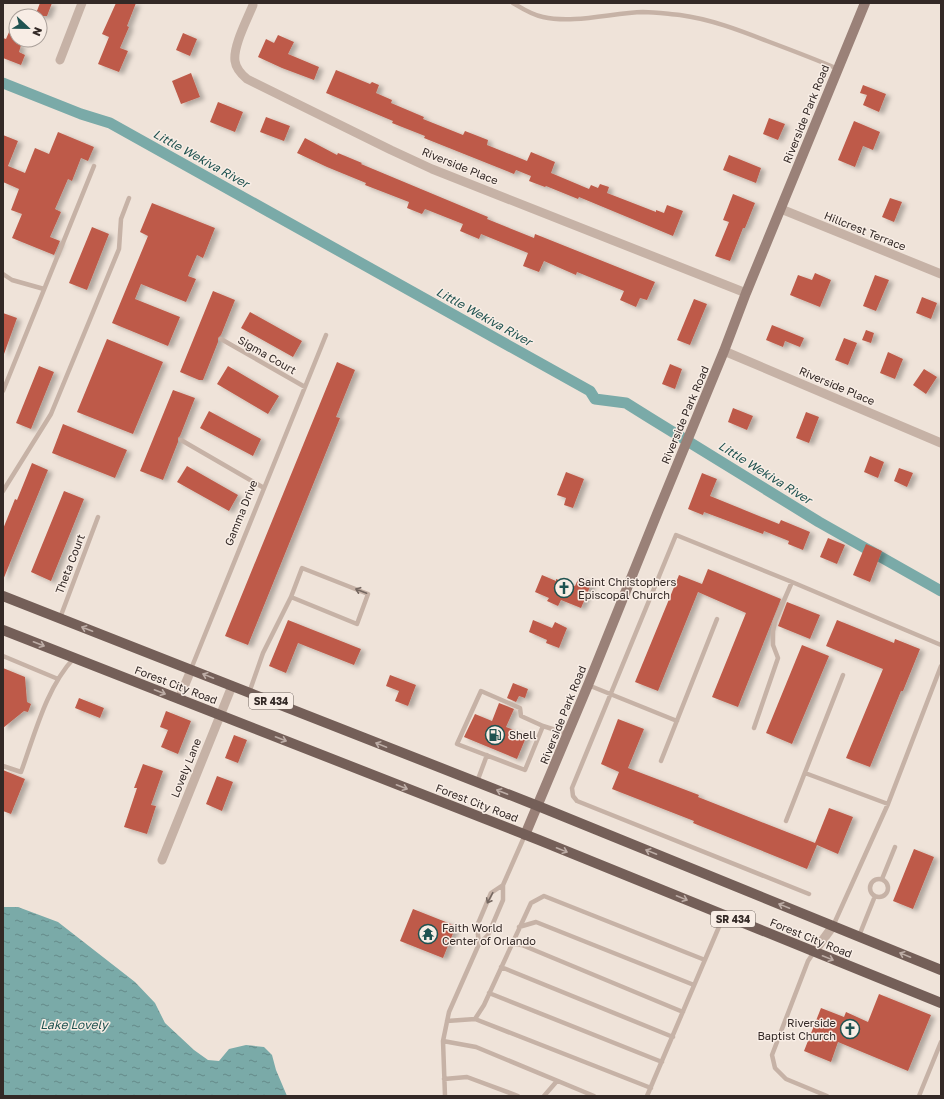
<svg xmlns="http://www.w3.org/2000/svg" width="944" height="1099" viewBox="0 0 944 1099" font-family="'Golos Text',sans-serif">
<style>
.water{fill:url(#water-ripples)}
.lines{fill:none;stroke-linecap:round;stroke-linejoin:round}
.canal{stroke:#7aaaa8;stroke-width:11}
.building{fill:#be5a48;filter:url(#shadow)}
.lane{stroke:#c6b2a6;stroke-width:4.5}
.street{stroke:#c6b2a6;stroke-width:9}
.secondary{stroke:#9a8178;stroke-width:10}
.primary{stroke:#745f58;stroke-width:10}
.oneway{stroke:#756760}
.oneway2{stroke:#bdada6}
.labels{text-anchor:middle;stroke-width:3;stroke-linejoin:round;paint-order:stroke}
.shield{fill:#f8ede5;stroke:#6e645f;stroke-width:1}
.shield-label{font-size:10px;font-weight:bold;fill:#332926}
.street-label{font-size:11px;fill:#332926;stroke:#f8ede5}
.poi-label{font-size:11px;fill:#332926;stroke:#f8ede5;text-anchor:start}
.water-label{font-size:12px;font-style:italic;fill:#1f5250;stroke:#f8ede5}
</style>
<defs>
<pattern id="water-ripples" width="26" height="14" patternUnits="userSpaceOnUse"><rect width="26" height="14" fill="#7aaaa8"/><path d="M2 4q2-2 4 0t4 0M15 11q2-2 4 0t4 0" fill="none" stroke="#658a89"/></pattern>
<filter id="shadow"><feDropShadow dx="4.5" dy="2.5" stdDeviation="2" flood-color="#0004"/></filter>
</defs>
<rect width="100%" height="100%" fill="#efe3d9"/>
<path class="water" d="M3,907H18L58,922L135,982L155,1003L165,1023L194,1050L208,1060L219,1061L229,1049L246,1045L264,1047L272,1055L276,1070L287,1096H3Z"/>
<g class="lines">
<path class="canal" d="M3,83L81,114L110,123L590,391L595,399L626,403L650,418L819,522L941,591"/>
</g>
<path class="building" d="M40,3H52L47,16H35Z
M116,3H136L127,26L129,27L120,48L128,51L119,72L98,64L109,37L102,34Z
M16,16V43L21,45L19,52L25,55L21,65L3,58V38L6,39Z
M183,33L197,39L190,56L176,50Z
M278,35L294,42L288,54L319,67L314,80L282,68L258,57L266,39L274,43Z
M336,70L370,84L372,82L379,85L376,93L392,100L391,103L424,117L423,119L463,135L465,131L488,140L487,145L527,161L531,152L555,162L551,173L589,189L591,185L598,188L600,184L609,187L607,193L656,212V210L664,213L667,205L683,211L673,236L579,197L578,199L546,186L545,187L529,181L531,176L516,170L514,174L424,138L425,136L392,123L393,121L326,93Z
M191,73L200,97L181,104L172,81Z
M863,85L886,94L879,112L863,105L867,95L860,93Z
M218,102L243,112L235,132L210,122Z
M266,117L290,126L284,141L260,132Z
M769,118L785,124L778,140L763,134Z
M854,121L880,132L873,150L863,146L855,167L838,160Z
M58,132L94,147L88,161L81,158L72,181L68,179L55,209L61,212L50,237L60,241L54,255L12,238L22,214L11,210L19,189L3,182V135L18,141L8,166L25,173L35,148L49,154Z
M305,138L337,155L338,153L362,163L361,164L488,217L487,219L534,238L535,234L655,282L647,300L640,298L636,307L620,300L624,291L577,272L576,275L544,261L539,272L523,266L528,253L481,234L479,239L460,231L463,224L425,209L422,214L407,208L409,202L365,185L366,183L327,167L297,153Z
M729,155L761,168L756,183L723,170Z
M733,194L755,203L745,228H743L730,261L715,256L729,222L723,220Z
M890,198L902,202L894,222L882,217Z
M152,203L215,228L203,258L197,255L188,276L196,279L186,302L141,284L135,299L180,317L168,346L112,323L148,236L140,232Z
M92,227L109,234L87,290L69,283Z
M815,273L831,280L820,307L790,295L798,275L812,280Z
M875,275L889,280L876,311L863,306Z
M213,291L235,300L221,335L218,338V342L203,380H199L180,372Z
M922,297L937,303L931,319L916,313Z
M694,299L707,304L690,345L677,340Z
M250,312L302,341L293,357L241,328Z
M3,313L17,318L4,354H3Z
M772,325L804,338L800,347L785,341L783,347L766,340Z
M866,330L874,333L871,343L862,340Z
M844,338L857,343L848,365L835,360Z
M107,339L163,362L133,434L77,412Z
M888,352L903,359L895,379L880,373Z
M337,362L355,370L336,417L340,418L248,645L225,636Z
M670,364L682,369L675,389L662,384Z
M39,366L54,372L31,429L16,423Z
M228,366L279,396L268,414L217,384Z
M924,369L937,377L926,394L913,385Z
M173,390L195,398L180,436L178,438V442L163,480L140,471Z
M733,408L753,416L747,430L728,422Z
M209,411L261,439L253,456L200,428Z
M806,412L819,417L809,443L796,438Z
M63,424L127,450L115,478L52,453Z
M870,456L884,462L878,478L864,472Z
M32,463L48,470L3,580V529L15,499L17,500Z
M187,466L238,495L229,511L177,482Z
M899,468L913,473L907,487L894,481Z
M566,472L584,479L573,508L564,505L566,498L557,495Z
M702,473L717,479L710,496L779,524L781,520L810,532L803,550L788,544L789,541L764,531L763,534L704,512L703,515L688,509Z
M64,491L84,499L51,581L31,572Z
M828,538L845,545L837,564L820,557Z
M866,544L882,551L870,582L853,575Z
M708,569L781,599L738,707L712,697L746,613L698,592L658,691L635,682L679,575L702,584Z
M542,575L556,581V579L575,586L579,577L592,582L581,608L561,600L558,606L547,601L549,598L535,592Z
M787,602L820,615L810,639L778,626Z
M288,620L361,649L354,665L298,643L286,673L269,666Z
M533,620L552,628L555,622L567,628L559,648L546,643L547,640L529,632Z
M837,620L894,643L895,639L920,649L903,691H901L870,767L846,758L883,669L826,646Z
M802,645L829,656L792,744L766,733Z
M3,668L25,677L27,702L31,704L28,712L24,711L3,728Z
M390,675L416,685L408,706L395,701L399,691L386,686Z
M513,683L528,689L525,698L519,696L516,702L507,698Z
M79,698L104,708L100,718L75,708Z
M499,703L514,709L506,727L527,735L517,759L464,737L475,714L492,721Z
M166,711L191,721L178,754L161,747L168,730L160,727Z
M618,719L644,729L628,768L699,795L698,797L815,843L829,808L853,817L838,854L817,845L807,869L693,823L694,821L612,789L619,772L601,764Z
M234,735L247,740L238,763L225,758Z
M143,764L163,771L151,805L156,806L147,834L124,827L137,788H134Z
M3,770L25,779L11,814L3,811Z
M217,776L233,782L222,811L206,804Z
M914,849L934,857L913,909L893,901Z
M413,909L456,926L443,958L400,941Z
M879,994L931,1015L908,1071L838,1042L831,1062L804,1051L821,1008L844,1017L846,1012L868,1022Z"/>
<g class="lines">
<path class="lane" d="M513,3C523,9 532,15 543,17C573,24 612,13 643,12C655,12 668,14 680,15C710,19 739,30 767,41C791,50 815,59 838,69
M3,274L12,280L44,289
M221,339L305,387
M3,391L94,166
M181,440L264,488
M3,491L51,414L119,249L121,219L129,198
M60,618L98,517
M3,656L58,679
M191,669L326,335
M588,685L677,721
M249,693L263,653L291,597L302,568L368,594L357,624L291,597
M543,726L525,770L457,744L481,691L520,708L521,716L543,726L568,734
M754,728L778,658L773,645V631L775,621L792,582
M661,761L717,619
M3,766L21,772C35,734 46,688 74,658
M805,773L888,804
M477,782L487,755
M786,821L843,675
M870 888a9 9 0 1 1 18 0a9 9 0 1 1-18 0Z
M882,879L895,847
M809,894L577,801L573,796L572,788L676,535L792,582L941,645
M833,926L888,804L941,666
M519,927L536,922L694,985
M859,936L875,896
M479,944L477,926L491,893L503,885
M511,944L522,945L683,1012
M814,952L808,961L772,1055L775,1068L786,1079L827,1096
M501,967L673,1037
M489,993L662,1062
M475,1019L651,1088
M447,1021L475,1019L484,1005L531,903L544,896L705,960
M443,1041L476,1047L594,1096
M444,1079L467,1077L518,1096
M445,1096L443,1041L449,1012L479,944L488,935L503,900V885L525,835
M544,1096L557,1081
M647,1096L724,915
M919,1096L941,1042"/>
<path class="street" d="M253,5C247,20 233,46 235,61C236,69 241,74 247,79L391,150L432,169L746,293
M60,60L82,3
M781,209L941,274
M724,351L941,443
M179,699L191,670
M162,860L232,686
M814,952L833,926"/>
<path class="secondary" d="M525,835L588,685L659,509L724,351L746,293L865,3"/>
<path class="primary" d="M3,596L538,806L941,970
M3,630L539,840L941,1003"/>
</g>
<defs><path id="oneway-shaft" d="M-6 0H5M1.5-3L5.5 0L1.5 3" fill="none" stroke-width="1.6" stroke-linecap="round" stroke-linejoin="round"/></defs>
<g class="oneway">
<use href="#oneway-shaft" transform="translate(361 591) rotate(-159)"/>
<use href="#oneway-shaft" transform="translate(490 898) rotate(118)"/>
</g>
<g class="oneway2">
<use href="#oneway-shaft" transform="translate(87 629) rotate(-159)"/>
<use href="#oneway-shaft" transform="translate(39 644) rotate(21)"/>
<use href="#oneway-shaft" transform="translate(208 676) rotate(-158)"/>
<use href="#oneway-shaft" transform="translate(160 692) rotate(21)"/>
<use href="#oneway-shaft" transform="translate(281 739) rotate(21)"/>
<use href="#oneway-shaft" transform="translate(381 745) rotate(-158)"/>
<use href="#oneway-shaft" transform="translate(402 787) rotate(21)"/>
<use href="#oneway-shaft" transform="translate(502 792) rotate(-159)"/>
<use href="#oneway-shaft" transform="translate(562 850) rotate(22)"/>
<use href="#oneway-shaft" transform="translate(651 852) rotate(-158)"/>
<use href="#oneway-shaft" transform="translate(682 898) rotate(22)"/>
<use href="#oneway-shaft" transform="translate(784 906) rotate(-158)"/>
<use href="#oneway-shaft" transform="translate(905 955) rotate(-158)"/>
<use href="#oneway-shaft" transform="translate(828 958) rotate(22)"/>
</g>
<defs>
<g id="church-ring" transform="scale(1)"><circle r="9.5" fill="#f8ede5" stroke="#1f5250" stroke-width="1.5"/><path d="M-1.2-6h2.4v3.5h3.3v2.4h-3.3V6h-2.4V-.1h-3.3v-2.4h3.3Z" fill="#1f5250"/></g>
<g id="fuel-ring" transform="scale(1)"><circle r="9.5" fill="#f8ede5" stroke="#1f5250" stroke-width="1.5"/><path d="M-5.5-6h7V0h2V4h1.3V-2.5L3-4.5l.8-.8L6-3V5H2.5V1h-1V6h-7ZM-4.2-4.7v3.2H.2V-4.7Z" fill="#1f5250"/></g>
<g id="temple-ring" transform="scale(1)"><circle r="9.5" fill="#f8ede5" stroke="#1f5250" stroke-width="1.5"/><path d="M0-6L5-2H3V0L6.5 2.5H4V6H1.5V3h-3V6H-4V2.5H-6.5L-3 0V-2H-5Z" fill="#1f5250"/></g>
</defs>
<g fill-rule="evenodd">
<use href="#church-ring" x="564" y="588"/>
<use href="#fuel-ring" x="495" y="735"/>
<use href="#temple-ring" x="428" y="934"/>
<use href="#church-ring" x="850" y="1029"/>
</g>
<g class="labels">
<g class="shield">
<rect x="249" y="693" width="44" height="16" rx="3"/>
<rect x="711" y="911" width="44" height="16" rx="3"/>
</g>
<g class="shield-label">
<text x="271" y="705">SR 434</text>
<text x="733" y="923">SR 434</text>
</g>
<g class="street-label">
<text transform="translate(806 114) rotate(-68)" y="4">Riverside Park Road</text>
<text transform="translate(460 166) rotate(22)" y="4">Riverside Place</text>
<text transform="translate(865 231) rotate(22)" y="4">Hillcrest Terrace</text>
<text transform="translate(267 355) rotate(30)" y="4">Sigma Court</text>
<text transform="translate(837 386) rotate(23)" y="4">Riverside Place</text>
<text transform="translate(685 415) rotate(-67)" y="4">Riverside Park Road</text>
<text transform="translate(241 513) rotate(-68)" y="4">Gamma Drive</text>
<text transform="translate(70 564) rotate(-69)" y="4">Theta Court</text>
<text transform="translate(176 685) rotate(21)" y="4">Forest City Road</text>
<text transform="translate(563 715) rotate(-68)" y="4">Riverside Park Road</text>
<text transform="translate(186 768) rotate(-68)" y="4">Lovely Lane</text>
<text transform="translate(477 803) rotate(21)" y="4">Forest City Road</text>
<text transform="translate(811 938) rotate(22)" y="4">Forest City Road</text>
</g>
<g class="poi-label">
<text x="578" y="586">Saint Christophers<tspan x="578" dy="13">Episcopal Church</tspan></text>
<text x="509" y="739">Shell</text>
<text x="442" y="932">Faith World<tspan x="442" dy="13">Center of Orlando</tspan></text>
<text x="836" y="1027" text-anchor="end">Riverside<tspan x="836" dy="13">Baptist Church</tspan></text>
</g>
<g class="water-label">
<text transform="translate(201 159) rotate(29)" y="4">Little Wekiva River</text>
<text transform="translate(484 317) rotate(29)" y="4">Little Wekiva River</text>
<text transform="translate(765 473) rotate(32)" y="4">Little Wekiva River</text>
<text x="74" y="1029">Lake Lovely</text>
</g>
</g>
<rect width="944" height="1099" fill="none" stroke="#332926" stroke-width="8"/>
<g transform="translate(28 28) rotate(112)"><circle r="19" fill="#f8ede5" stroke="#a99f99"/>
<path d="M0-3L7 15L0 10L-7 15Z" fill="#1f5250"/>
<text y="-6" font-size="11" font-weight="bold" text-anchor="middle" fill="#332926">N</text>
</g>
</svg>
